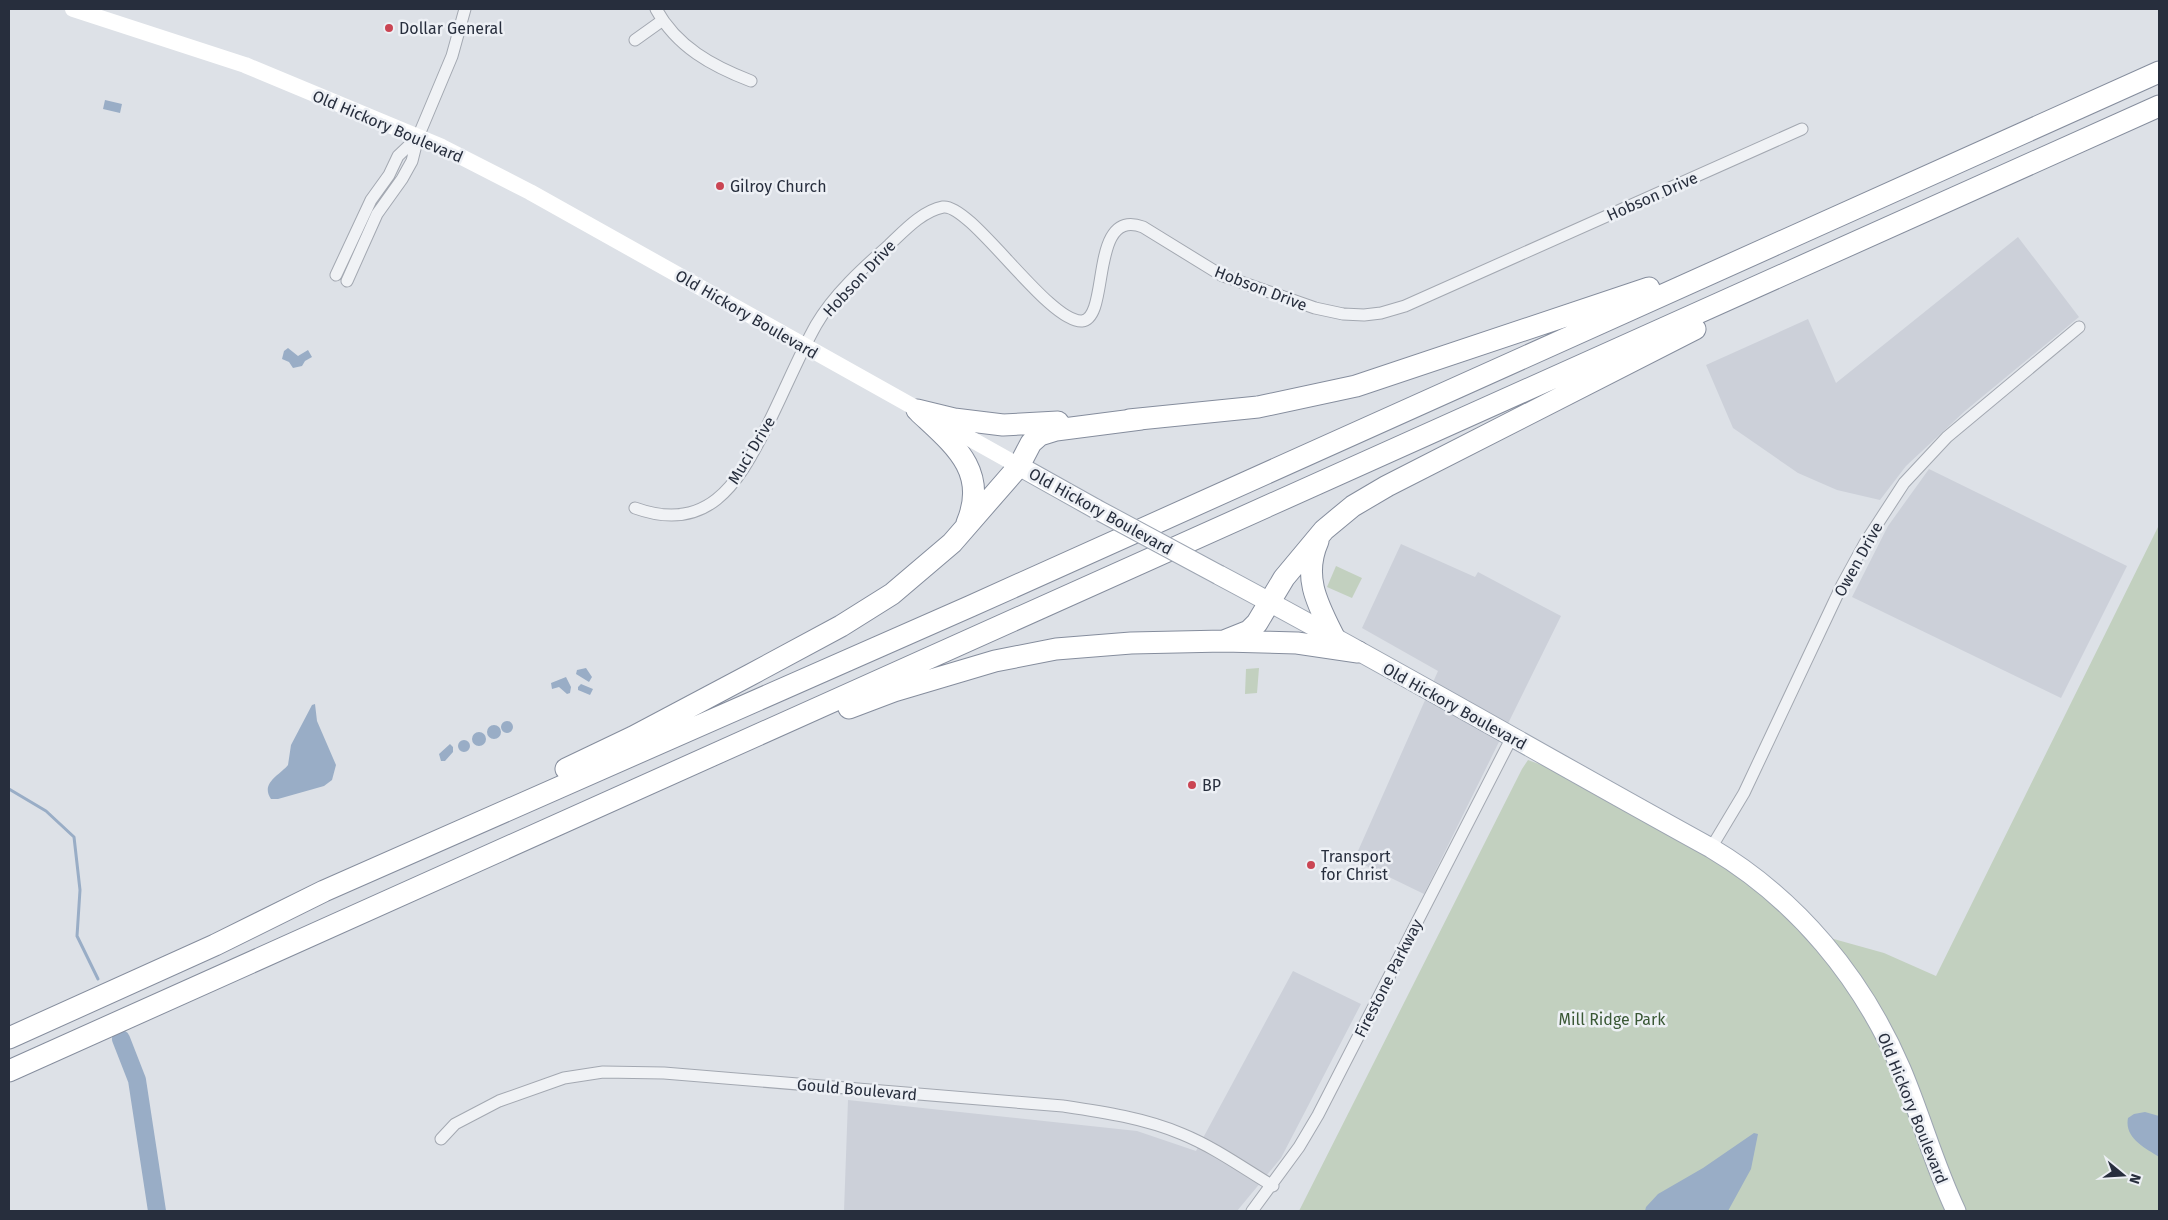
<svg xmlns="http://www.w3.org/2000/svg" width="2168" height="1220" viewBox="0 0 2168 1220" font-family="'Fira Sans',sans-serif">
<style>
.built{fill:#ccd0d9}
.green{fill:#c2d0bf}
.water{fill:#99adc6}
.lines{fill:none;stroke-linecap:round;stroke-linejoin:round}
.stream{stroke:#99adc6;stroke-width:3}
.river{stroke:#99adc6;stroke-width:18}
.minor-casing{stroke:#a3a8b1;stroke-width:13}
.primary-casing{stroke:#9da5b2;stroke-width:21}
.motorway-casing{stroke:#858d9d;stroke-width:23}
.minor{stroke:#f0f2f5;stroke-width:11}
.secondary{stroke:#fff;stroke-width:16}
.primary{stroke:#fff;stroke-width:19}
.motorway{stroke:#fff;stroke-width:21}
.primary-bridge-casing{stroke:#9da5b2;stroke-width:21;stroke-linecap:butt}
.primary-bridge{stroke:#fff;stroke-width:19}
.poi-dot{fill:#ca4553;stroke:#edf0f5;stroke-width:2}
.labels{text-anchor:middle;stroke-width:5;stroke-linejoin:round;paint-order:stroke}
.poi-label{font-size:16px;fill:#272e3d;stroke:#edf0f5;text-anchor:start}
.street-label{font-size:16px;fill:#272e3d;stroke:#edf0f5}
.park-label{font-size:16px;fill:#3a5835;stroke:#edf0f5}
</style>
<rect width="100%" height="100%" fill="#dde1e7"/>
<path class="built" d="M2018,237L2079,317L1965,411L1906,466L1880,500L1837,490L1798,473L1733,428L1706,365L1808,319L1836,383Z
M1929,469L2127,566L2061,698L1852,597L1888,526Z
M1401,544L1475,577L1478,572L1561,616L1424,894L1354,860L1438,671L1362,628Z
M1293,971L1361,1004L1281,1158L1237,1211H844L848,1100L1137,1131L1196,1151Z"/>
<path class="green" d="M2159,525V1211H1299L1522,769L1528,760L1547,767L1741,874L1805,931L1884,953L1936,976Z
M1336,566L1362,578L1352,598L1327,587Z
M1259,668L1257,693L1245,694L1246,669Z"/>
<path class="water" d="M105,100L122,104L120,113L103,109Z
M288,348L298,356L308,350L312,357L305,361L302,366L293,368L289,362L282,359L284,351Z
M586,668L592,677L589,682L576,674L577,670Z
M566,677L571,687L570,693L567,694L559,687L552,689L551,683Z
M581,684L593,689L590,695L578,690V687Z
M315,704L317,721L336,765L332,780L324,786L278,799H271C260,783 280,775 288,765L291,745L312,705Z
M501 727a6 6 0 1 1 12 0a6 6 0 1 1-12 0Z
M487 732a7 7 0 1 1 14 0a7 7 0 1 1-14 0Z
M472 739a7 7 0 1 1 14 0a7 7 0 1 1-14 0Z
M458 746a6 6 0 1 1 12 0a6 6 0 1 1-12 0Z
M450,744L453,747V752L445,761H441L439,754Z
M2145,1112L2159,1116V1157C2145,1148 2124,1138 2128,1118L2134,1114Z
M1754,1133L1758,1134L1751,1169L1728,1211H1645L1646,1207L1658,1194L1703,1168Z"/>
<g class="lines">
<path class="stream" d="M9,789L46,811L74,837L80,890L77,936L98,979"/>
<path class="river" d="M121,1039L137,1080L157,1211"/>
<g class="minor-casing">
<path id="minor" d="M656,9C677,47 712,66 751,81
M635,40L663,20
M336,275L371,200L389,175L398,156L418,137
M347,281L377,214L402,179L412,161L418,137L452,56L465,9
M635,508C707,534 737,485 765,430C783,395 797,359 816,325C834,294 863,268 889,245C904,231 922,211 943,207C971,203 1048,323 1082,321C1111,318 1088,207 1143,227L1221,275L1315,308L1343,314L1364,315L1381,313L1405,306L1802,129
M1711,848L1744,793L1842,585L1865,543L1904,483L1947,437L2079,327
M441,1139L455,1124L499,1101L564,1078L603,1072L664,1073L1063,1106C1103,1112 1144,1118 1182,1134C1214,1147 1243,1168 1273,1186
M1252,1211L1299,1147L1318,1115L1512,737"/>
</g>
<g class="primary-casing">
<path id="primary" d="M1019,466L1096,509
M1219,575C1385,663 1547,758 1711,848C1797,899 1862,978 1901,1069C1921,1116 1934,1165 1956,1211"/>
</g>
<g class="motorway-casing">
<path id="motorway" d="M917,410L954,419L1003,425L1058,422
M919,412C953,444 989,471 967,523
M1129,420L1258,407L1356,386L1649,288
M1318,541C1302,577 1318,605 1334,637
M1224,641L1249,631L1257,623L1284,578L1324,530L1353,506L1387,486L1695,329
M849,708L894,691L995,661L1056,649L1131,643L1224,641L1297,643L1358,652
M566,769L633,737L750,675L841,626L892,594L952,543L1019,466L1031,443L1040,435L1056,430L1141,419
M9,1038L215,945L324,891L971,606L2159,72
M9,1071L2159,106"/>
</g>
<use href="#minor" class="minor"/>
<path class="secondary" d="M73,9L245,65L442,147L530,192L1019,466"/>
<use href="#primary" class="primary"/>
<use href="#motorway" class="motorway"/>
<g class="primary-bridge-casing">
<path id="primary-bridge" d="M1096,509L1219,575"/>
</g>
<use href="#primary-bridge" class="primary-bridge"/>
</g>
<g class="poi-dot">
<circle cx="389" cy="28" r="5"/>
<circle cx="720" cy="186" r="5"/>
<circle cx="1192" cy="785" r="5"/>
<circle cx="1311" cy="865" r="5"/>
</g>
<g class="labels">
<g class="poi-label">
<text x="399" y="34">Dollar General</text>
<text x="730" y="192">Gilroy Church</text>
<text x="1202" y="791">BP</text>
<text x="1321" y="862">Transport<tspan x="1321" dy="18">for Christ</tspan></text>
</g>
<g class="street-label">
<text transform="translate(388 126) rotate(23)" y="6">Old Hickory Boulevard</text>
<text transform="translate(1652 196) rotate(-24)" y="6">Hobson Drive</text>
<text transform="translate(859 278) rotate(-47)" y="6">Hobson Drive</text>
<text transform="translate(1261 288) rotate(21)" y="6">Hobson Drive</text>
<text transform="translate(747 314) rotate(30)" y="6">Old Hickory Boulevard</text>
<text transform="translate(751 450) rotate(-59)" y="6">Muci Drive</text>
<text transform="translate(1101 511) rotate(29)" y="6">Old Hickory Boulevard</text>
<text transform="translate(1858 559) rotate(-61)" y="6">Owen Drive</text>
<text transform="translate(1455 706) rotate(29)" y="6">Old Hickory Boulevard</text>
<text transform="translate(1388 978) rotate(-63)" y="6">Firestone Parkway</text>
<text transform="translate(857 1089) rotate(5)" y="6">Gould Boulevard</text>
<text transform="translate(1913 1108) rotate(68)" y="6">Old Hickory Boulevard</text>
</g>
<g class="park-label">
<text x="1612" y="1025">Mill Ridge Park</text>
</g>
</g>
<rect width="2168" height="1220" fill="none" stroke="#272e3d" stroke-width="20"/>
<g transform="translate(2123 1175) rotate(108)" stroke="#edf0f5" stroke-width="4" paint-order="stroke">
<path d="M0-4L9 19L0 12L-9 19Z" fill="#272e3d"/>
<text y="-8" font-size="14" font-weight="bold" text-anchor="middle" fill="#272e3d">N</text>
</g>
</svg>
